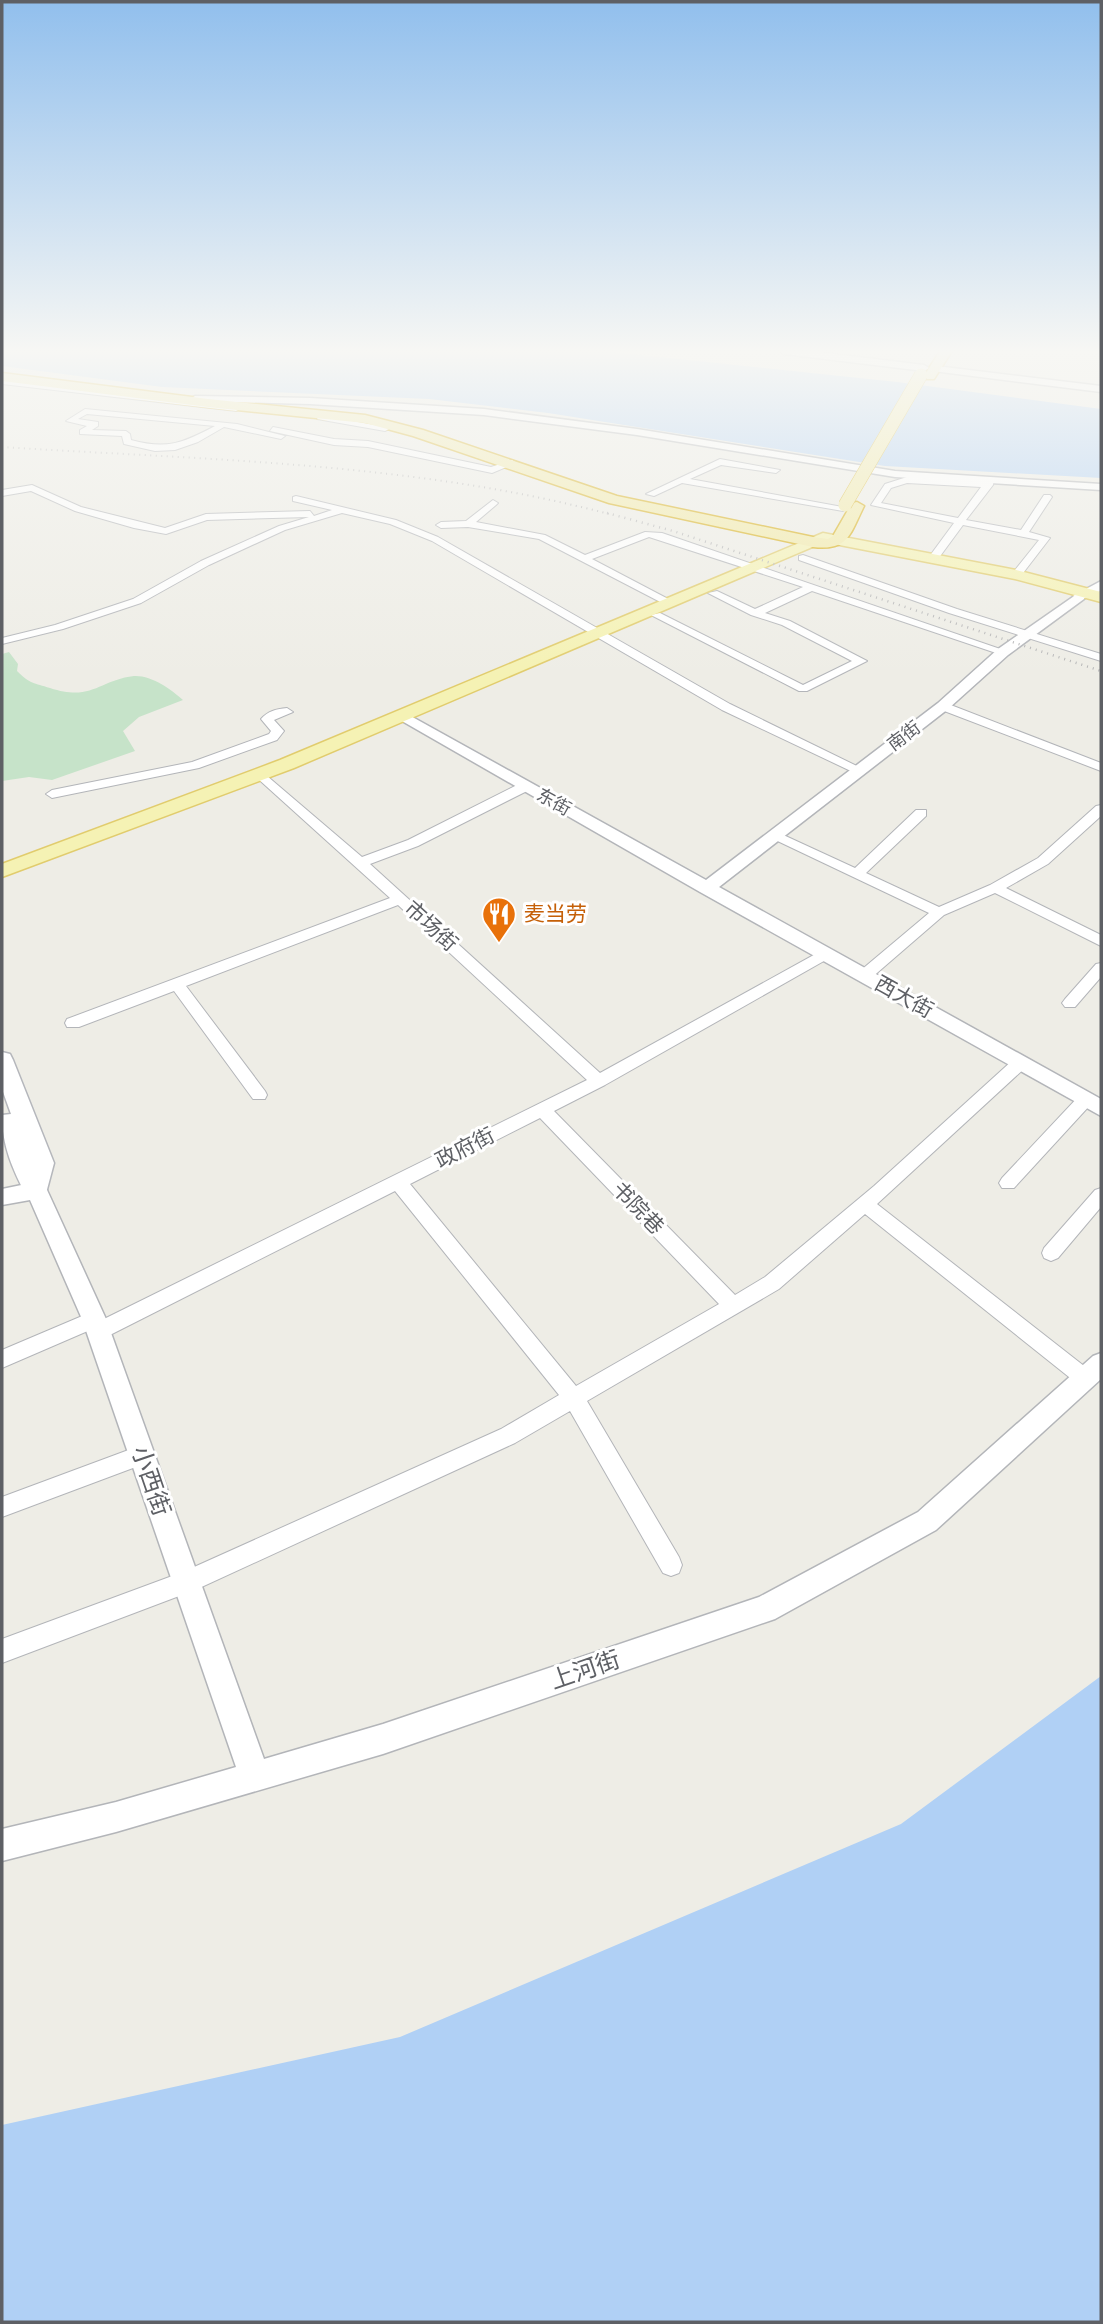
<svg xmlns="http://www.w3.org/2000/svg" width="1103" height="2324" viewBox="0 0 1103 2324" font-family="Montserrat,'Noto Sans SC',sans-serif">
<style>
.green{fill:#c6e3c9}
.water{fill:#b0d0f5}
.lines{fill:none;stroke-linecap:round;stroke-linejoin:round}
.minor-casing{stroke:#b3b5b9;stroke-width:2}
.tertiary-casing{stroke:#b3b5b9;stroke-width:3}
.secondary-casing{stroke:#b5b7bc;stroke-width:3}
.primary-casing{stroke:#e1cc6d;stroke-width:3}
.trunk-casing{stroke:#d9b11c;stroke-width:3}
.minor{fill:#fff;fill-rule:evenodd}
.tertiary{fill:#fff;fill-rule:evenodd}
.secondary{fill:#fff;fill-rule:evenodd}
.primary{fill:#f5f2b4;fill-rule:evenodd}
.trunk{fill:#f2eaa8;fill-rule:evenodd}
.rail-far1{stroke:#b4b4b5;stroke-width:2;stroke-dasharray:1 4.5;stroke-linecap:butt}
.rail{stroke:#b4b4b5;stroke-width:2.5;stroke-dasharray:1 5;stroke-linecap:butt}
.trunk-bridge-casing{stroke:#d9b11c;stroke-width:14;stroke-linecap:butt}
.trunk-bridge{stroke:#f2eaa8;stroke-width:13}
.labels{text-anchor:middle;stroke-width:6;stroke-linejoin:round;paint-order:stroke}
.far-street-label{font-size:18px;fill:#5e6065;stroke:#fff}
.food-label{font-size:21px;fill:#c56008;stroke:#fff;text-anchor:start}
.street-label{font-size:21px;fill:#5e6065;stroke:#fff}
.near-street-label{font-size:24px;fill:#5e6065;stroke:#fff}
</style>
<rect width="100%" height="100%" fill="#eeede6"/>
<path class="green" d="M9,652L18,664L17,671C30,684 34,683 50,688C92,702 99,680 134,676C151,675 171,689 183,700L139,717L123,731L135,751L52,780L29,777L2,781V654Z"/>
<path class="water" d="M2,351H602L897,382L1101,409V478L885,466L548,413L429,399L162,387L2,366Z
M1101,1676V2322H2V2125L400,2037L901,1824Z"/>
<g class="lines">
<g class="minor-casing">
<path id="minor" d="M2,380L236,407L240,409L236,411L2,384Z
M85,409L237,424L285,436L281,439L224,427L198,442L175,450L155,451L124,444L122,436L80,434V430L87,426L66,421ZM87,414L215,426C183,443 167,450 131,440L130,434L126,431L92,430L98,426V422L78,419Z
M320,415L385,427L389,429L385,431L317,419Z
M273,427L334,439L368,441L491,467L512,460L516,463L492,473L368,447L334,445L270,431Z
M720,459L780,470L776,473L721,465L690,479L848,508L843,511L682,483L654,496L646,494Z
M907,477L985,482L988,478H994L993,485L966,520L1021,530L1044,495H1050L1052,497L1029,532L1050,538L1020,577L1016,578L1011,575L1039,540L963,525L938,559H930L929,557L954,523L871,505L885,484ZM907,483L981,487L958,518L881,503L891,488Z
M32,485L81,507L165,528L206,514L310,511L314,516L332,510L293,501V497L296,496L396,520L438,537L730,704L865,770L859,774L855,773L722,710L432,541L390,524L342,513L285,530L209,565L141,603L63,629L2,644V638L55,625L133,599L201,561L279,526L309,517L207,520L166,534L134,528L75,511L31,491L2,496V490Z
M493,500L498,503L496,505L476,522L545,535L585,555L645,532L662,533L1009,652L999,654L812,591L765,613L790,621L867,661L807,691H799L651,615L660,613L803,685L852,661L782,625L751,615L708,593L717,591L755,609L803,587L649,537L592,559L672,601V605L668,606L539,539L468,527L441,528L436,525L441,522L466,521Z
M803,555L957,609L1101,654V661L949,613L799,560V556Z
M943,702L1101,763V771L939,709V703Z
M287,708L293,712L274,720L284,731L277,740L199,768L52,798L46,794L52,790L192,762L269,734L271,731L261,719C268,711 276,709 287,708Z
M260,770L362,857L408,840L521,783H531V789L418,846L370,864L600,1073L821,951H831L833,954L831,957L605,1085L554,1111L735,1295L765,1277L874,1186L1014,1059H1026L1028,1063L1026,1067L877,1204L1093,1373L1096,1379L1093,1385L1086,1388L1079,1385L865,1214L779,1289L587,1401L679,1557L682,1565L679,1573L671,1576L663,1573L570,1411L515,1443L195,1590L2,1663V1639L183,1572L501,1429L559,1395L395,1191L106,1337L99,1340L92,1337L90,1330L2,1368V1350L94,1311L101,1313L104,1319L587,1080L398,905L186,986L265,1091L267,1095L265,1099H253L174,991L79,1027H67L65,1023L67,1019L390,898L256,777V771ZM540,1118L719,1304L576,1386L410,1184Z
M1101,805V816L1048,864L1006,888L1101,935V946L995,893L944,915L870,979H860L857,975L860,971L929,913L767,836L769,833H779L855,868L916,810H926V816L866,873L939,907L990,885L1038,858L1096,806Z
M1101,963V977L1075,1007H1065L1062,1003L1065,999L1096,964Z
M1086,1093L1094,1099L1092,1103L1014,1188H1002L999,1183L1002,1178L1080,1095Z
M1101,1188V1207L1058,1258L1051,1261L1044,1258L1042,1253L1044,1248L1095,1190Z
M142,1445L149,1448L153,1455L149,1462L2,1517V1497Z"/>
</g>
<g class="tertiary-casing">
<path id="tertiary" d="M936,366L1101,386V392L933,371V367Z
M195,396L310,398L484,409L637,429L895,471L1101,484V490L895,477L637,435L484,415L310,404L192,401L190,399Z
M1080,592L1084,593V599L1008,655L948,709L719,887L1101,1099V1116L700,892L395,717L397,714H407L706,880L938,703L998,649Z
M36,1182L44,1184L47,1190L106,1319L264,1759L383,1724L759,1597L918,1512L1093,1356L1101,1353V1379L936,1530L775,1619L383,1754L116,1832L2,1861V1829L116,1802L236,1767L82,1319L30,1200L2,1205V1189Z"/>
</g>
<g class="secondary-casing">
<path id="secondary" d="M779,351H809L924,365L929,368L924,371L784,354Z
M1101,581V591L1080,600L1073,596Z
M2,1052L10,1054L13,1060L54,1163L45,1197L36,1200L27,1197C13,1170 2,1146 2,1115L11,1114L2,1089Z"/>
</g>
<g class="primary-casing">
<path id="primary" d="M823,533L1016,570L1101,592V602L1015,579L824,542L294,768L2,877V864L280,760Z"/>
</g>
<g class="trunk-casing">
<path id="trunk" d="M940,351H952L934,379H926L924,376Z
M2,373L208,399L365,415L423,430L617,496L813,537L828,539L833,536L852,503L857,502L864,506C850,534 849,551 813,547L609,503L413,436L365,423L208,407L2,381Z"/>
</g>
<use href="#minor" class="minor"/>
<use href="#tertiary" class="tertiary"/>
<use href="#secondary" class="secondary"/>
<use href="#primary" class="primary"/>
<use href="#trunk" class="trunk"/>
<path class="rail-far1" d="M2,447C206,460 414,462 613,515"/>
<path class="rail" d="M607,513L673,531L1101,671"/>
<g class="trunk-bridge-casing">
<path id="trunk-bridge" d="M845,505L921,375"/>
</g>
<use href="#trunk-bridge" class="trunk-bridge"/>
</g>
<linearGradient id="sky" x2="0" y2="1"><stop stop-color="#91bfed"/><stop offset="0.52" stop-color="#f7f7f4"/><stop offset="1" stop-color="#f7f7f4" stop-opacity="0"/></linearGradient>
<rect width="1103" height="676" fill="url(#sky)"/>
<defs>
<g id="restaurant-pin" transform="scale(1.75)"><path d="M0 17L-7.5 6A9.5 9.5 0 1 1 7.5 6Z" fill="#e8710a" stroke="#fff"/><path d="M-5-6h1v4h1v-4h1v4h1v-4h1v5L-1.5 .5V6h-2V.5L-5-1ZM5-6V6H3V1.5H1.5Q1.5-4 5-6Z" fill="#fff"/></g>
</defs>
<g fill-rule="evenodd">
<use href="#restaurant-pin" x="499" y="914"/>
</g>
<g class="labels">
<g class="far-street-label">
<text transform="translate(904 736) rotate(-37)" y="6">南街</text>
<text transform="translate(554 802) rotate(29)" y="6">东街</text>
</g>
<g class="food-label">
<text x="524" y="921">麦当劳</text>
</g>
<g class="street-label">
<text transform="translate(431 926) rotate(42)" y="7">市场街</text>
<text transform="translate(904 997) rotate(29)" y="7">西大街</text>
<text transform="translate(465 1148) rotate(-27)" y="7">政府街</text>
<text transform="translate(638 1208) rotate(46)" y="7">书院巷</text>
</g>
<g class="near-street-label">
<text transform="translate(151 1481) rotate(71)" y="8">小西街</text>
<text transform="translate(585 1670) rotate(-19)" y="8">上河街</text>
</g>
</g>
<rect width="1103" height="2324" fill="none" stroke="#5e6065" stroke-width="7"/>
</svg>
